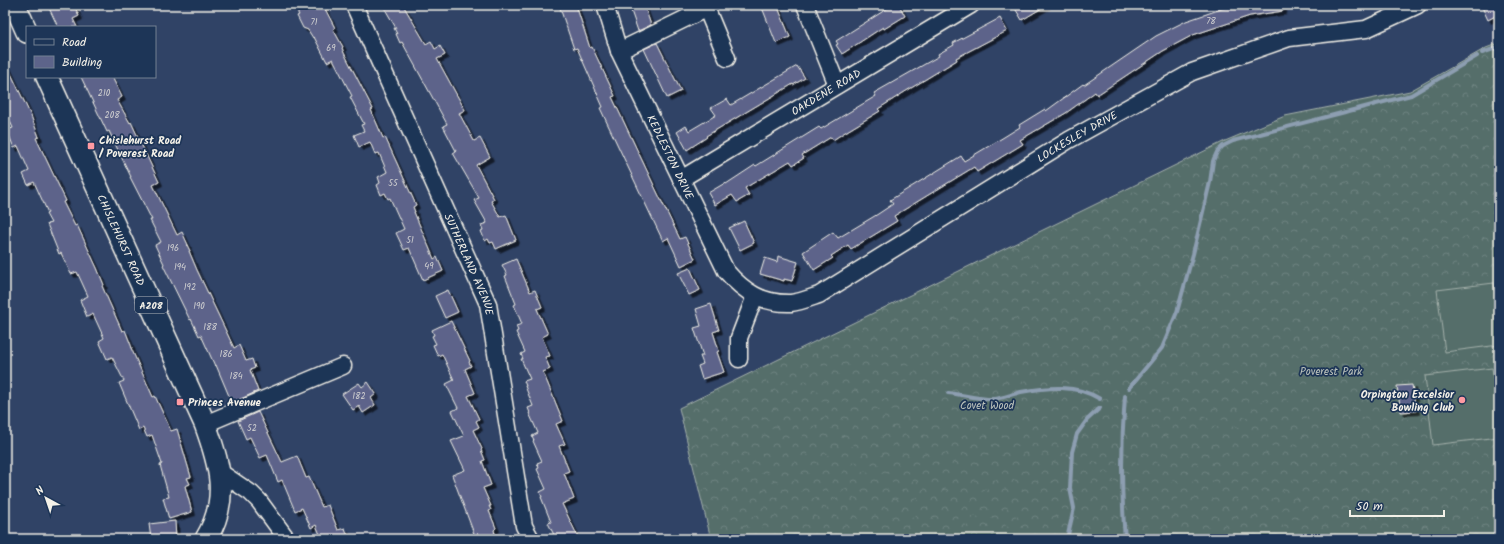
<svg xmlns="http://www.w3.org/2000/svg" width="1504" height="544" viewBox="0 0 1504 544" font-family="Kalam,sans-serif">
<style>
.forest{fill:url(#forest-crowns);stroke:#a4b0aa}
.pitch{fill:#556e6b;stroke:#a4b0aa}
.lines{fill:none;stroke-linecap:round;stroke-linejoin:round}
.stream{stroke:#8d9eb1;stroke-width:4}
.building{fill:#5d648a;stroke:#f4f1e8;filter:url(#shadow)}
.minor-casing{stroke:#f4f1e8;stroke-width:19}
.major-casing{stroke:#f4f1e8;stroke-width:24}
.minor{stroke:#1d3557;stroke-width:16}
.major{stroke:#1d3557;stroke-width:21}
.poi-dot{fill:#ff9aa2;stroke:#1d3557;stroke-width:1.5}
.labels{text-anchor:middle;stroke-width:3.5;stroke-linejoin:round;paint-order:stroke}
.number-label{font-size:9px;fill:#ceced0}
.shield{fill:#1d3557;stroke:#b4b9bc;stroke-width:1}
.shield-label{font-size:10px;font-weight:bold;fill:#f4f1e8}
.street-label{font-size:11px;fill:#f4f1e8;stroke:#1d3557}
.poi-label{font-size:11px;font-weight:bold;fill:#f4f1e8;stroke:#1d3557;text-anchor:start}
.park-label{font-size:11px;fill:#bcc3bc;stroke:#1d3557}
</style>
<defs>
<pattern id="forest-crowns" width="20" height="18" patternUnits="userSpaceOnUse"><rect width="20" height="18" fill="#556e6b"/><path d="M2 6a3 3 0 1 1 6 0M12 15a3 3 0 1 1 6 0" fill="none" stroke="#6e8380"/></pattern>
<filter id="shadow"><feDropShadow dx="3.5" dy="3.5" stdDeviation="0" flood-color="#0009"/></filter>
</defs>
<rect width="100%" height="100%" fill="#304366"/>
<filter id="ink" filterUnits="userSpaceOnUse"><feTurbulence type="fractalNoise" baseFrequency=".025" numOctaves="2"/><feDisplacementMap in="SourceGraphic" scale="8" xChannelSelector="R" yChannelSelector="G"/><feConvolveMatrix kernelMatrix="1 2 1 2 8 2 1 2 1" color-interpolation-filters="sRGB"/></filter>
<g filter="url(#ink)">
<path class="forest" d="M1499,43V539H711L679,408L1225,141L1285,116L1410,91L1486,48Z"/>
<path class="pitch" d="M1494,283L1499,321V345L1445,352L1437,290Z
M1492,368L1499,425V437L1433,445L1425,376Z"/>
<g class="lines">
<path class="stream" d="M1482,53L1499,47
M1129,388L1162,348L1177,312L1193,254L1210,182L1213,161L1217,152L1223,146L1233,141L1411,95L1477,56
M948,393C960,394 983,400 994,399C1003,398 1012,394 1021,392C1048,387 1076,384 1100,399
M1067,539L1074,508L1070,488L1072,452L1077,434L1087,420L1100,408
M1125,539C1121,491 1121,444 1125,396"/>
</g>
<path class="building" d="M55,5H74L79,16L73,19L77,27H58L49,8Z
M293,5H323L335,28L333,29L343,47L342,48L344,53L373,109L371,110L383,138L385,137L416,205L413,207L415,212H414L434,259L437,257L443,271L423,280L409,248L404,250L396,233L404,229L390,198L388,199L385,193L381,195L377,185L380,183L378,177L387,172L379,153L375,154L370,142L359,147L354,135L364,131L361,125L364,124L350,97L352,96L333,59L327,62L314,37L313,38L308,30L303,28L297,16L299,15Z
M385,5H403L426,44L431,41L435,49L440,46L445,55L437,59L465,110L459,113L474,141L480,138L490,157L476,165L494,199L491,201L500,217L506,215L516,240L496,249L493,242L490,243L488,239L485,241L481,231L483,230L481,225L487,223L474,200L479,198L453,153L456,151L443,126L447,124L402,42L400,43L396,34H397L394,28H396L385,9L387,8Z
M559,5H576L590,48L592,47L615,96L612,97L659,196L680,239L685,237L695,259L681,266L668,238L663,241L600,108L603,107L577,48L574,49Z
M629,5H644L651,25L638,31Z
M761,5H777L790,37L776,43Z
M893,5H899L905,16L884,29L883,27L842,54L836,45L838,44L836,41Z
M1013,5H1047L1022,20Z
M1233,5H1283V11L1250,16L1193,35L1163,51L1097,95L1095,92L1066,113L1020,140L1023,144L977,172L974,167L894,216L897,221L851,249L848,245L831,256L833,258L814,270L803,252L833,232L838,238L878,214L893,204L890,200L961,156L964,161L1004,137L1020,127L1019,125L1045,109L1046,111L1083,84L1084,85L1156,36L1186,21Z
M1481,5H1499V14L1488,20Z
M1000,18L1007,31L956,58L957,60L903,93L878,109L880,111L842,134L833,140L831,137L802,155L804,158L793,165L790,161L745,188L749,195L737,202L732,195L715,205L708,193L725,183L726,184L755,165L756,166L819,127L821,129L876,96L874,93L939,56L938,54L954,45L953,43Z
M657,43L681,91L667,98L644,49Z
M5,61L31,116L39,137L36,138L66,201L63,202L75,226L77,225L97,268L104,285L102,286L122,331L125,330L132,348H131L153,397L155,396L171,431L177,429L191,477L187,478L190,484L185,486L192,512L169,519L163,498L169,497L160,465L162,464L152,435L147,437L143,428L139,430L119,383L124,381L112,357L107,359L99,341L104,338L93,314L87,317L80,300L88,296L77,272L71,274L61,253L59,254L47,224L51,223L46,214L48,213L34,182L28,185L23,174L29,171L18,146L14,148L7,130L13,128L5,110Z
M797,66L805,78L793,85V84L706,136L707,137L687,150L677,132L686,126L689,131L716,115L711,108L727,99L731,105Z
M81,77H112L122,97L117,100L130,123L131,122L159,182L153,185L177,235L182,232L188,245H187L190,251H189L197,270L234,348L239,345L246,361L252,359L255,368L250,370L258,391L232,403L216,365L215,366L201,335L199,336L191,319L190,320L163,265L164,264L155,245L161,242L150,220H152L130,177H131L118,150L109,131L107,132Z
M744,221L754,243L740,250L729,228Z
M778,256L798,262L792,281L784,279V281L760,274L765,258L777,262Z
M516,259L530,292L535,290L542,307L537,309L548,334L542,337L550,356L545,357L550,369L543,372L563,421L556,424L565,444L559,446L569,471L564,473L574,499L562,504L579,539H556L548,523L551,522L541,497H542L540,492L546,489L537,469L539,468L537,463L542,461L533,441L534,440L532,436L538,433L529,413H530L528,408L533,406L525,386H526L524,381L530,379L521,359H523L521,354L525,352L516,332L518,331L516,326L522,324L514,305L516,304L505,276L507,275L502,265Z
M690,268L700,290L689,295L678,273Z
M448,290L458,312L445,318L435,296Z
M711,304L719,330L713,332L719,351L717,352L724,372L702,379L698,366L703,364L700,356H703L694,328L701,326L696,309Z
M451,321L470,361L469,362L471,366L465,369L475,393L468,396L479,419L476,421L479,427L473,430L482,449L481,450L485,460L482,461L491,485L483,488L491,506H489L491,510L489,511L496,528L494,530L495,534L484,539H476L452,475L465,470L451,441L464,436L452,411L458,408L446,384L454,380L442,354L438,356L433,345L436,344L432,336L434,335L432,330Z
M368,382L376,394L371,398L375,405L363,413L359,406L353,410L342,394L359,383L362,387Z
M1412,385L1416,411L1401,412L1397,386Z
M258,412L282,462L297,456L306,478L309,477L322,507L328,505L338,530L345,528L349,539H318L321,537L316,525L311,528L302,508L295,511L282,480L278,482L267,455L260,458L250,437L246,439L238,421Z
M175,521L176,539H151L149,524Z"/>
<g class="lines">
<g class="minor-casing">
<g id="minor">
<path id="s1" d="M354,5L488,304L524,526L531,539"/>
<path id="s2" d="M605,5L619,51L726,271C744,292 763,304 791,303C800,302 810,298 819,295L1069,140L1192,72L1289,38L1366,29L1418,5"/>
<path d="M705,5L727,58"/>
<path d="M805,5L837,85"/>
<path d="M619,51L699,12L707,5"/>
<path id="s3" d="M681,179L971,5"/>
<path d="M739,359V338L755,296"/>
<path d="M205,424L343,366"/>
<path d="M220,472L251,493L259,501L287,539"/>
</g>
</g>
<g class="major-casing">
<g id="major">
<path d="M15,5L27,32"/>
<path id="s4" d="M47,77L205,424C220,465 230,499 206,539"/>
</g>
</g>
<use href="#minor" class="minor"/>
<use href="#major" class="major"/>
</g>
</g>
<g class="poi-dot">
<rect x="87" y="142" width="8" height="8" rx="2"/>
<circle cx="1462" cy="400" r="4"/>
<rect x="176" y="398" width="8" height="8" rx="2"/>
</g>
<g class="labels">
<g class="number-label">
<text x="1211" y="24">78</text>
<text x="314" y="25">71</text>
<text x="331" y="51">69</text>
<text x="104" y="96">210</text>
<text x="112" y="118">208</text>
<text x="393" y="186">55</text>
<text x="410" y="243">51</text>
<text x="173" y="251">196</text>
<text x="429" y="269">49</text>
<text x="180" y="270">194</text>
<text x="190" y="290">192</text>
<text x="199" y="309">190</text>
<text x="210" y="330">188</text>
<text x="226" y="357">186</text>
<text x="236" y="379">184</text>
<text x="359" y="399">182</text>
<text x="252" y="431">52</text>
</g>
<rect class="shield" x="135" y="297" width="32" height="16" rx="3"/>
<g class="shield-label">
<text x="151" y="309">A208</text>
</g>
<g class="street-label">
<text dy="4" stroke="none"><textPath href="#s3" startOffset="169">OAKDENE ROAD</textPath></text>
<text dy="4" stroke="none"><textPath href="#s2" startOffset="700">LOCKESLEY DRIVE</textPath></text>
<text dy="4" stroke="none"><textPath href="#s2" startOffset="166">KEDLESTON DRIVE</textPath></text>
<text dy="4" stroke="none"><textPath href="#s4" startOffset="179">CHISLEHURST ROAD</textPath></text>
<text dy="4" stroke="none"><textPath href="#s1" startOffset="284">SUTHERLAND AVENUE</textPath></text>
</g>
<g class="poi-label">
<text x="99" y="144">Chislehurst Road<tspan x="99" dy="13">/ Poverest Road</tspan></text>
<text x="1454" y="398" text-anchor="end">Orpington Excelsior<tspan x="1454" dy="13">Bowling Club</tspan></text>
<text x="188" y="406">Princes Avenue</text>
</g>
<g class="park-label">
<text x="1331" y="375">Poverest Park</text>
<text x="987" y="409">Covet Wood</text>
</g>
</g>
<rect width="1504" height="544" fill="none" stroke="#1d3557" stroke-width="20"/>
<rect x="10" y="10" width="1484" height="524" fill="none" stroke="#f4f1e8" stroke-width="1.5" filter="url(#ink)"/>
<rect x="26" y="26" width="130" height="52" fill="#1d3557" stroke="#738091"/>
<rect x="34" y="39" width="20" height="6" fill="#1d3557" stroke="#738091"/>
<text x="62" y="46" font-size="12" fill="#f4f1e8">Road</text>
<rect x="34" y="56" width="20" height="12" fill="#5d648a" stroke="#738091"/>
<text x="62" y="66" font-size="12" fill="#f4f1e8">Building</text>
<g transform="translate(46 498) rotate(320)" stroke="#1d3557" stroke-width="3" paint-order="stroke">
<path d="M0-3L7 15L0 10L-7 15Z" fill="#f4f1e8"/>
<text y="-6" font-size="11" font-weight="bold" text-anchor="middle" fill="#f4f1e8">N</text>
</g>
<path d="M1350 510v6h94v-6" fill="none" stroke="#f4f1e8" stroke-width="2"/>
<text x="1356" y="510" font-size="12" fill="#f4f1e8" stroke="#1d3557" stroke-width="3" paint-order="stroke">50 m</text>
</svg>
